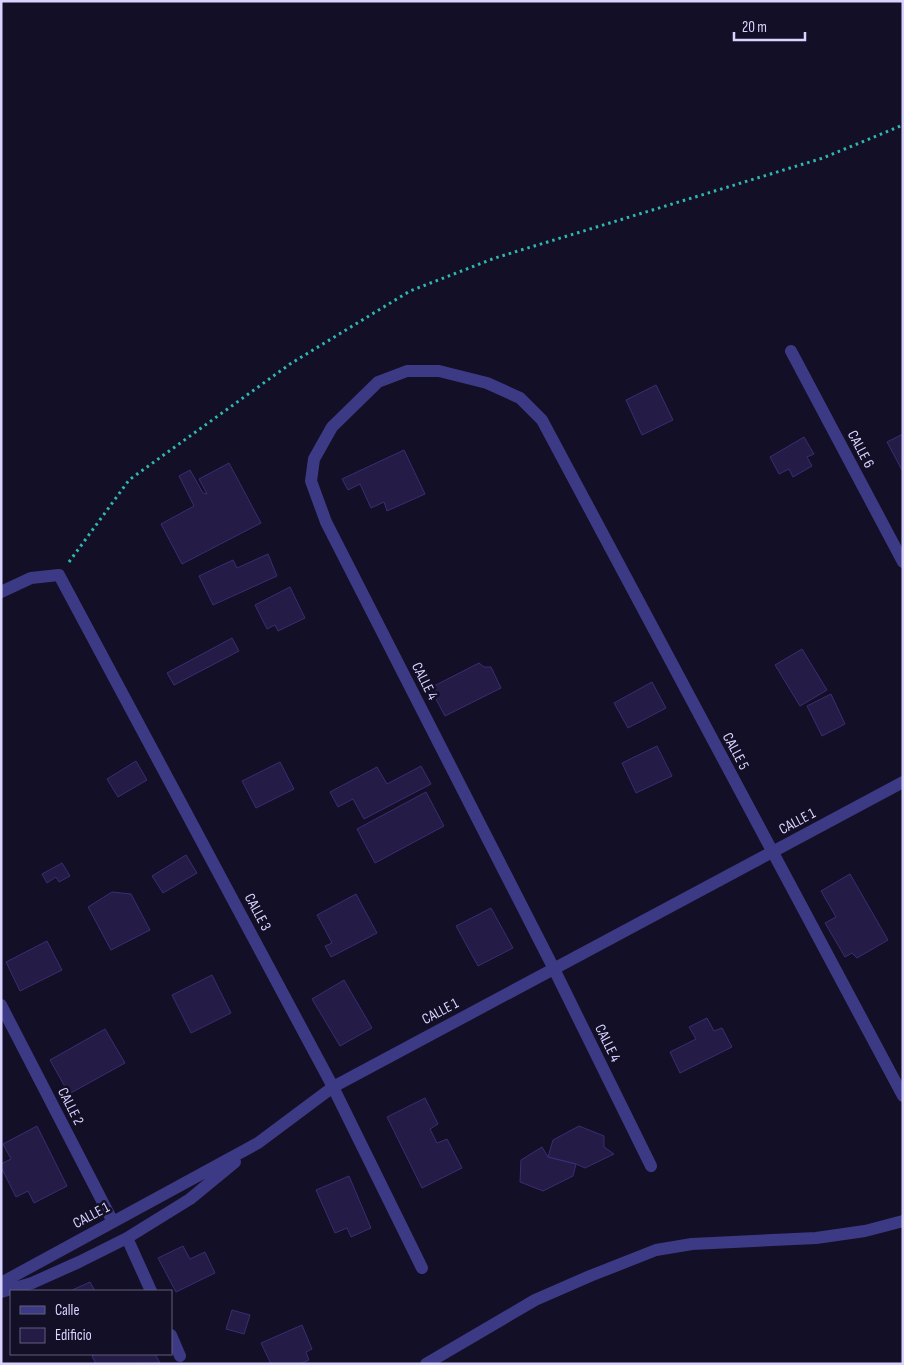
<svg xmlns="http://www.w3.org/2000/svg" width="904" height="1365" viewBox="0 0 904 1365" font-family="'Sofia Sans Condensed',sans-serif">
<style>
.building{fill:#241b47;stroke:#3b2d73}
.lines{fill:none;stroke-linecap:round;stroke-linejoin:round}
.path{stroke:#2fb8b0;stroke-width:3;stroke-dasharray:2.5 4;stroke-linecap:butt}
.minor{stroke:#3d3a85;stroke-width:12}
.labels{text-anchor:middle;stroke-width:5;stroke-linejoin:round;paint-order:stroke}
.street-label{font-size:15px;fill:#d9d4ff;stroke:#130f26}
</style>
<rect width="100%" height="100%" fill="#130f26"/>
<path class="building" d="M656,385L673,420L642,435L626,400Z
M903,434V469L902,470L887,442Z
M804,437L814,454L807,457L812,466L793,477L789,469L779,474L770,457Z
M404,450L425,494L387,511L384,502L371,508L360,484L348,490L342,479Z
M229,463L261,523L182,564L161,524L194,506L179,476L190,470L203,493L207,494L199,479Z
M268,554L277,576L213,605L199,576L233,560L237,568Z
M290,587L305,618L278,631L275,625L267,629L255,605Z
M232,638L239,651L174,685L167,673Z
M802,649L827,690L800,706L775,665Z
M479,663L484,667H491L501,688L445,716L430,688Z
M652,682L666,708L628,728L614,703Z
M831,694L845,724L822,736L807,706Z
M657,746L672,776L636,793L622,763Z
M136,761L147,780L118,797L107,779Z
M280,762L294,789L256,808L242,781Z
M421,766L431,784L364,819L353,799L338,807L330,792L377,767L387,784Z
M426,792L444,826L375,863L357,829Z
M186,855L197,873L163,893L152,876Z
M62,863L70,876L59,882L56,877L47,883L42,874Z
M850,874L888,940L857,958L852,953L845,957L825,923L836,917L821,891Z
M112,892L131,894L150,930L111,950L88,907Z
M356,894L377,933L331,957L325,946L332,943L317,915Z
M491,908L513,948L478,966L456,926Z
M47,941L62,970L20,991L6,962Z
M212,975L231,1013L191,1033L172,995Z
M344,980L372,1028L340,1046L312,999Z
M707,1018L714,1031L722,1028L732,1047L680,1073L670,1052L696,1039L689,1027Z
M105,1029L125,1063L69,1094L50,1060Z
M425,1098L438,1124L430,1129L437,1143L447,1139L462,1168L422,1188L387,1117Z
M37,1126L67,1186L34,1203L28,1191L16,1197L1,1167V1164L11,1159L3,1144Z
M579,1126L604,1136V1147L614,1154L585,1168L576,1164L548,1157L553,1140Z
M542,1147L548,1157L576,1164L573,1176L543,1191L520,1182L521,1160Z
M349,1176L371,1228L351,1237L347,1228L335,1233L316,1190Z
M183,1246L190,1259L205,1252L215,1273L176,1292L158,1258Z
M90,1282L95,1291H70Z
M232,1310L250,1315L244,1334L226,1329Z
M302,1325L312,1349L306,1352L309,1360L300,1364H271L261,1343Z
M96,1354H155L160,1363L96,1364L92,1356Z"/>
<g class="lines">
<path class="path" d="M69,562L129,480L290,364L410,291L495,258L823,158L903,125"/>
<path class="minor" d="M791,351L903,562
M1,592L31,578L59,575L333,1087L422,1268
M1,1005L113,1222
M651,1166L554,969L326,522L311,481L314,459L332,427L378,382L407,371H439L487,383L520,398L542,420L903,1096
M127,1238L151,1291
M1,1283L258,1143L333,1087L903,782
M1,1292L32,1283L79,1262L127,1238L190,1199L235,1162
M171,1335L180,1356
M426,1364L535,1300L590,1276L656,1250L692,1244L816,1238L865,1231L903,1221"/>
</g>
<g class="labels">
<g class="street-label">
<text transform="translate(861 449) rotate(62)" y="5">CALLE 6</text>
<text transform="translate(425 681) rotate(63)" y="5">CALLE 4</text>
<text transform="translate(736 751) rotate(62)" y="5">CALLE 5</text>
<text transform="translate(797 821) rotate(-28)" y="5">CALLE 1</text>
<text transform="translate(258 912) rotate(62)" y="5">CALLE 3</text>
<text transform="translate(440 1011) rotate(-28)" y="5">CALLE 1</text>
<text transform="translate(608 1043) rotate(64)" y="5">CALLE 4</text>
<text transform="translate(71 1106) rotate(63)" y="5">CALLE 2</text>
<text transform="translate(91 1215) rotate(-28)" y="5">CALLE 1</text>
</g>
</g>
<rect width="904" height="1365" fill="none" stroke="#d9d4ff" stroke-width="5"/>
<rect x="10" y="1290" width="162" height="65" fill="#130f26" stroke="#625e7d"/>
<rect x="20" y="1306" width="25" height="8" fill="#3d3a85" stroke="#625e7d"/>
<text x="55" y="1315" font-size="15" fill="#d9d4ff">Calle</text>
<rect x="20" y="1328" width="25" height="15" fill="#241b47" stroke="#625e7d"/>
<text x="55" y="1340" font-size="15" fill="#d9d4ff">Edificio</text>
<path d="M734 32v8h71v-8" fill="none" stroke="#d9d4ff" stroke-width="2.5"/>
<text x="742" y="32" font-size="15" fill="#d9d4ff" stroke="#130f26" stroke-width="4" paint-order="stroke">20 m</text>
</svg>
